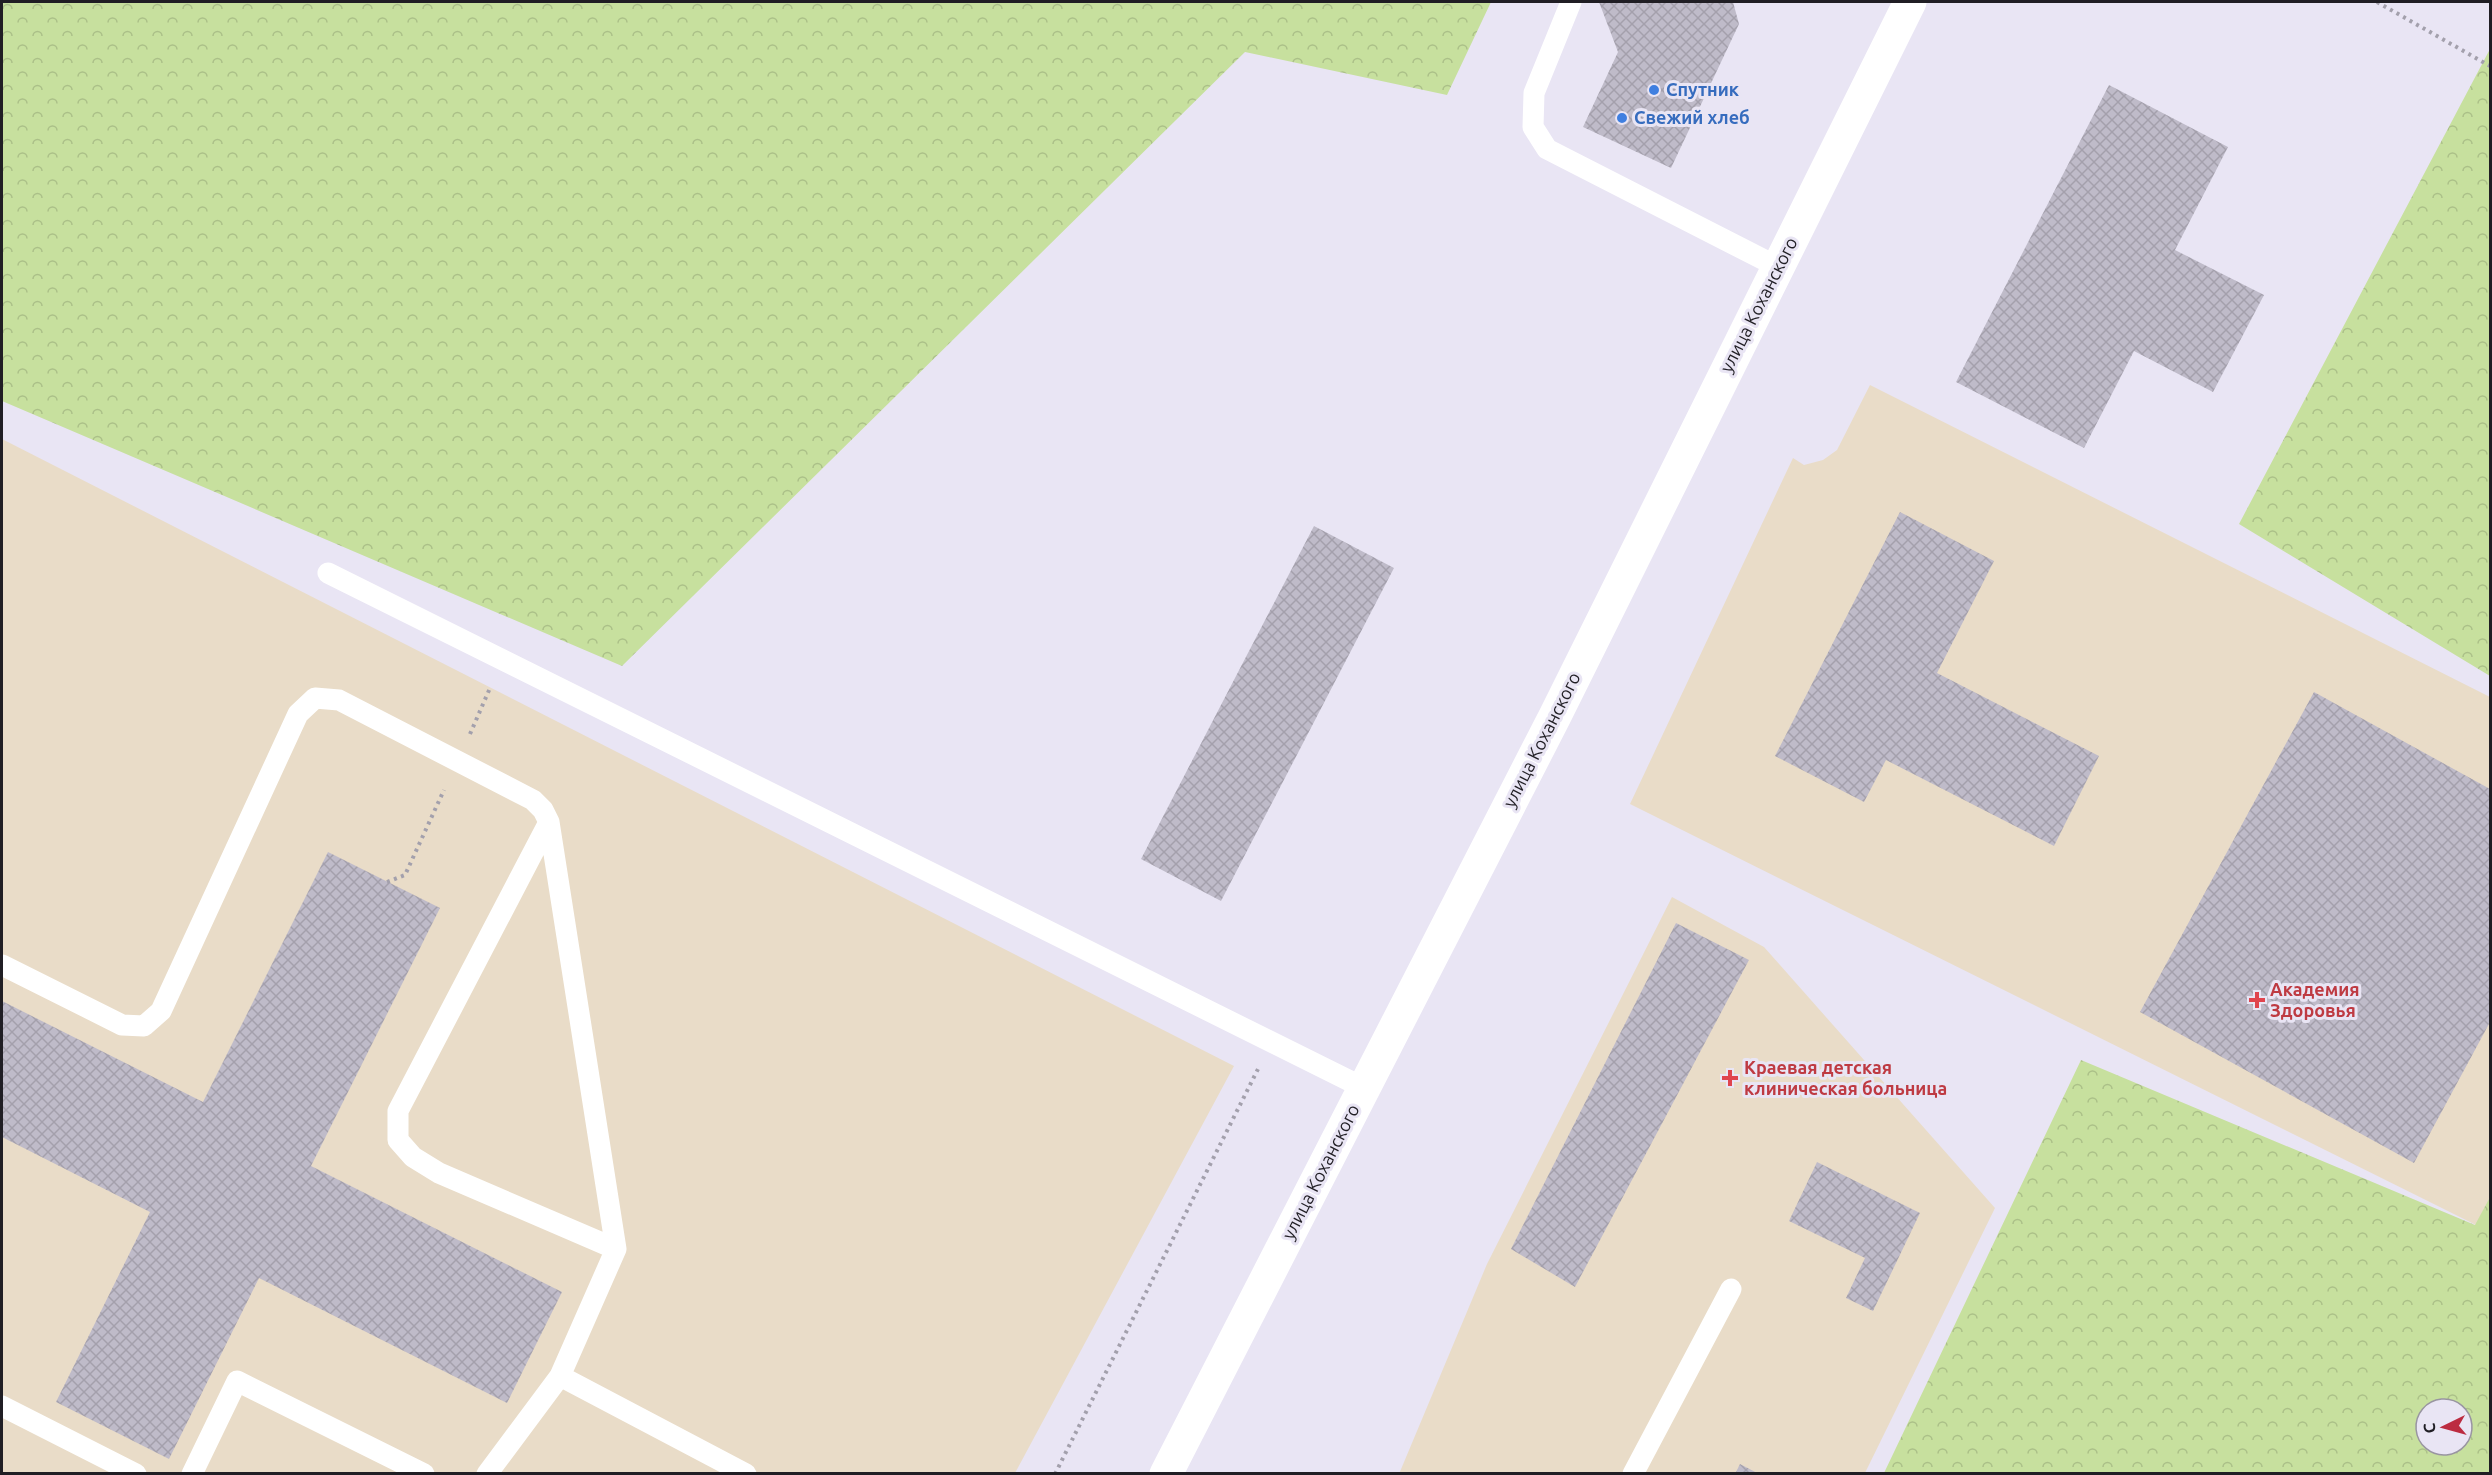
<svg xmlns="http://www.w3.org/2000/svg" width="2492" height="1475" viewBox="0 0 2492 1475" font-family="Ubuntu,sans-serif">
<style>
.medical{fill:#e9dcc8}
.forest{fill:url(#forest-crowns);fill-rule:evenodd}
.building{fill:url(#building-cross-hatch)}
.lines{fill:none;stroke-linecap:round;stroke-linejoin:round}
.path{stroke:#a3a0ac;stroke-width:4;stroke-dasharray:3 4.5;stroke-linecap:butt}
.lane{stroke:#fff;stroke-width:21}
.secondary{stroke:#fff;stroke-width:33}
.shop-dot{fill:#3f7fe0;stroke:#e9e5f4;stroke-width:2}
.health-dot{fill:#e0444e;stroke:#e9e5f4;stroke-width:2}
.labels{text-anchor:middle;stroke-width:6;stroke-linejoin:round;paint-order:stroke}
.shop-label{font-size:18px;font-weight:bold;fill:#366cbe;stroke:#e9e5f4;text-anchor:start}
.street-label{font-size:18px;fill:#201e24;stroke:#e9e5f4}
.health-label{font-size:18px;font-weight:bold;fill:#be3a42;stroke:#e9e5f4;text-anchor:start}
</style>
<defs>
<pattern id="forest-crowns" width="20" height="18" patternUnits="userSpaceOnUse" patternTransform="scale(1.5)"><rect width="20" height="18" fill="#c7e09e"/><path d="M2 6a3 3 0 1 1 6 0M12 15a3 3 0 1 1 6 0" fill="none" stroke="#abc088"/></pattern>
<pattern id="building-cross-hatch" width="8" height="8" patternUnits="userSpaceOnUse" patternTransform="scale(1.5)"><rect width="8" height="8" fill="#bfbbc9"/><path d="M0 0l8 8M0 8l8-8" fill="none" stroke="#a4a0ac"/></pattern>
</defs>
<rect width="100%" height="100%" fill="#e9e5f4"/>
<path class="medical" d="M1870,385L2490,697V1197L2476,1225L1630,804L1793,458L1804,465L1823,460L1837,450Z
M2,439L1234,1066L1015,1473H2Z
M1672,897L1764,947L1995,1208L1865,1473L1399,1474L1487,1264Z"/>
<path class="forest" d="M2,2H1491L1447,95L1245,52L622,666L2,401Z
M2490,49V676L2239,524Z
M2081,1060L2475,1225L2490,1197V1473H1884ZM2426,1409H2462V1445H2426Z"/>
<path class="building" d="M1599,2H1733L1739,24L1671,168L1583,127L1618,52Z
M2109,85L2228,147L2175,250L2264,295L2213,392L2134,351L2084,448L1956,382Z
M1900,512L1994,561L1937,673L2099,756L2054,846L1886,760L1864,802L1775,756Z
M1314,526L1394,568L1221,901L1141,859Z
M2314,692L2490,789V1022L2414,1163L2140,1012Z
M328,852L440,908L311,1166L562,1292L507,1403L259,1278L169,1459L56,1402L150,1212L2,1137V1001L203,1102Z
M1676,923L1749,960L1575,1287L1511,1249Z
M1817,1162L1920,1213L1873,1311L1846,1298L1865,1258L1789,1221Z
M1740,1464L1759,1474H1735Z"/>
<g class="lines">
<path class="path" d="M2377,2L2490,66
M470,734L490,688
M387,882L405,875L444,790
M1055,1474L1258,1069"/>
<path class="lane" d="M1571,2L1534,93L1533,127L1547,149L1778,267
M328,573L1364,1088
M549,822L398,1111V1140L413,1157L439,1173L616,1249
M2,965L122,1025L144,1026L161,1011L298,714L315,698L339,700L533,800L543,810L549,822L616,1249L560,1376L487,1474
M560,1376L746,1474
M2,1406L136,1474
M192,1474L237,1381L424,1474
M1633,1474L1731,1289"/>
<path class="secondary" d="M1166,1474L1555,716L1910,2"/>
</g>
<g class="shop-dot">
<circle cx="1654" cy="90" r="6"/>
<circle cx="1622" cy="118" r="6"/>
</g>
<g class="health-dot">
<path d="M2254 991h6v6h6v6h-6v6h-6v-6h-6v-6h6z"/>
<path d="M1727 1069h6v6h6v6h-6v6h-6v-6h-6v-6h6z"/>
</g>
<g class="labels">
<g class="shop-label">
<text x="1666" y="96">Спутник</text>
<text x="1634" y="124">Свежий хлеб</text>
</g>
<g class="street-label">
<text transform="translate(1759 305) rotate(-63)" y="6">улица Коханского</text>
<text transform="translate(1542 740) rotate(-63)" y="6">улица Коханского</text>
<text transform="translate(1321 1172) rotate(-63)" y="6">улица Коханского</text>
</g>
<g class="health-label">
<text x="2270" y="996">Академия<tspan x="2270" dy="21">Здоровья</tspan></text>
<text x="1744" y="1074">Краевая детская<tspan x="1744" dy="21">клиническая больница</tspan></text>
</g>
</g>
<rect width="2492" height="1475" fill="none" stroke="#201e24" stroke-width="6"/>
<g transform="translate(2444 1427) rotate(265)"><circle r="28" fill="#e9e5f4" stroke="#9995a1" stroke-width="1.5"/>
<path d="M0-4.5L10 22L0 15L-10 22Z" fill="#bc2b40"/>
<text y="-9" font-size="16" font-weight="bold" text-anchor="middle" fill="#201e24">С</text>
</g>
</svg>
